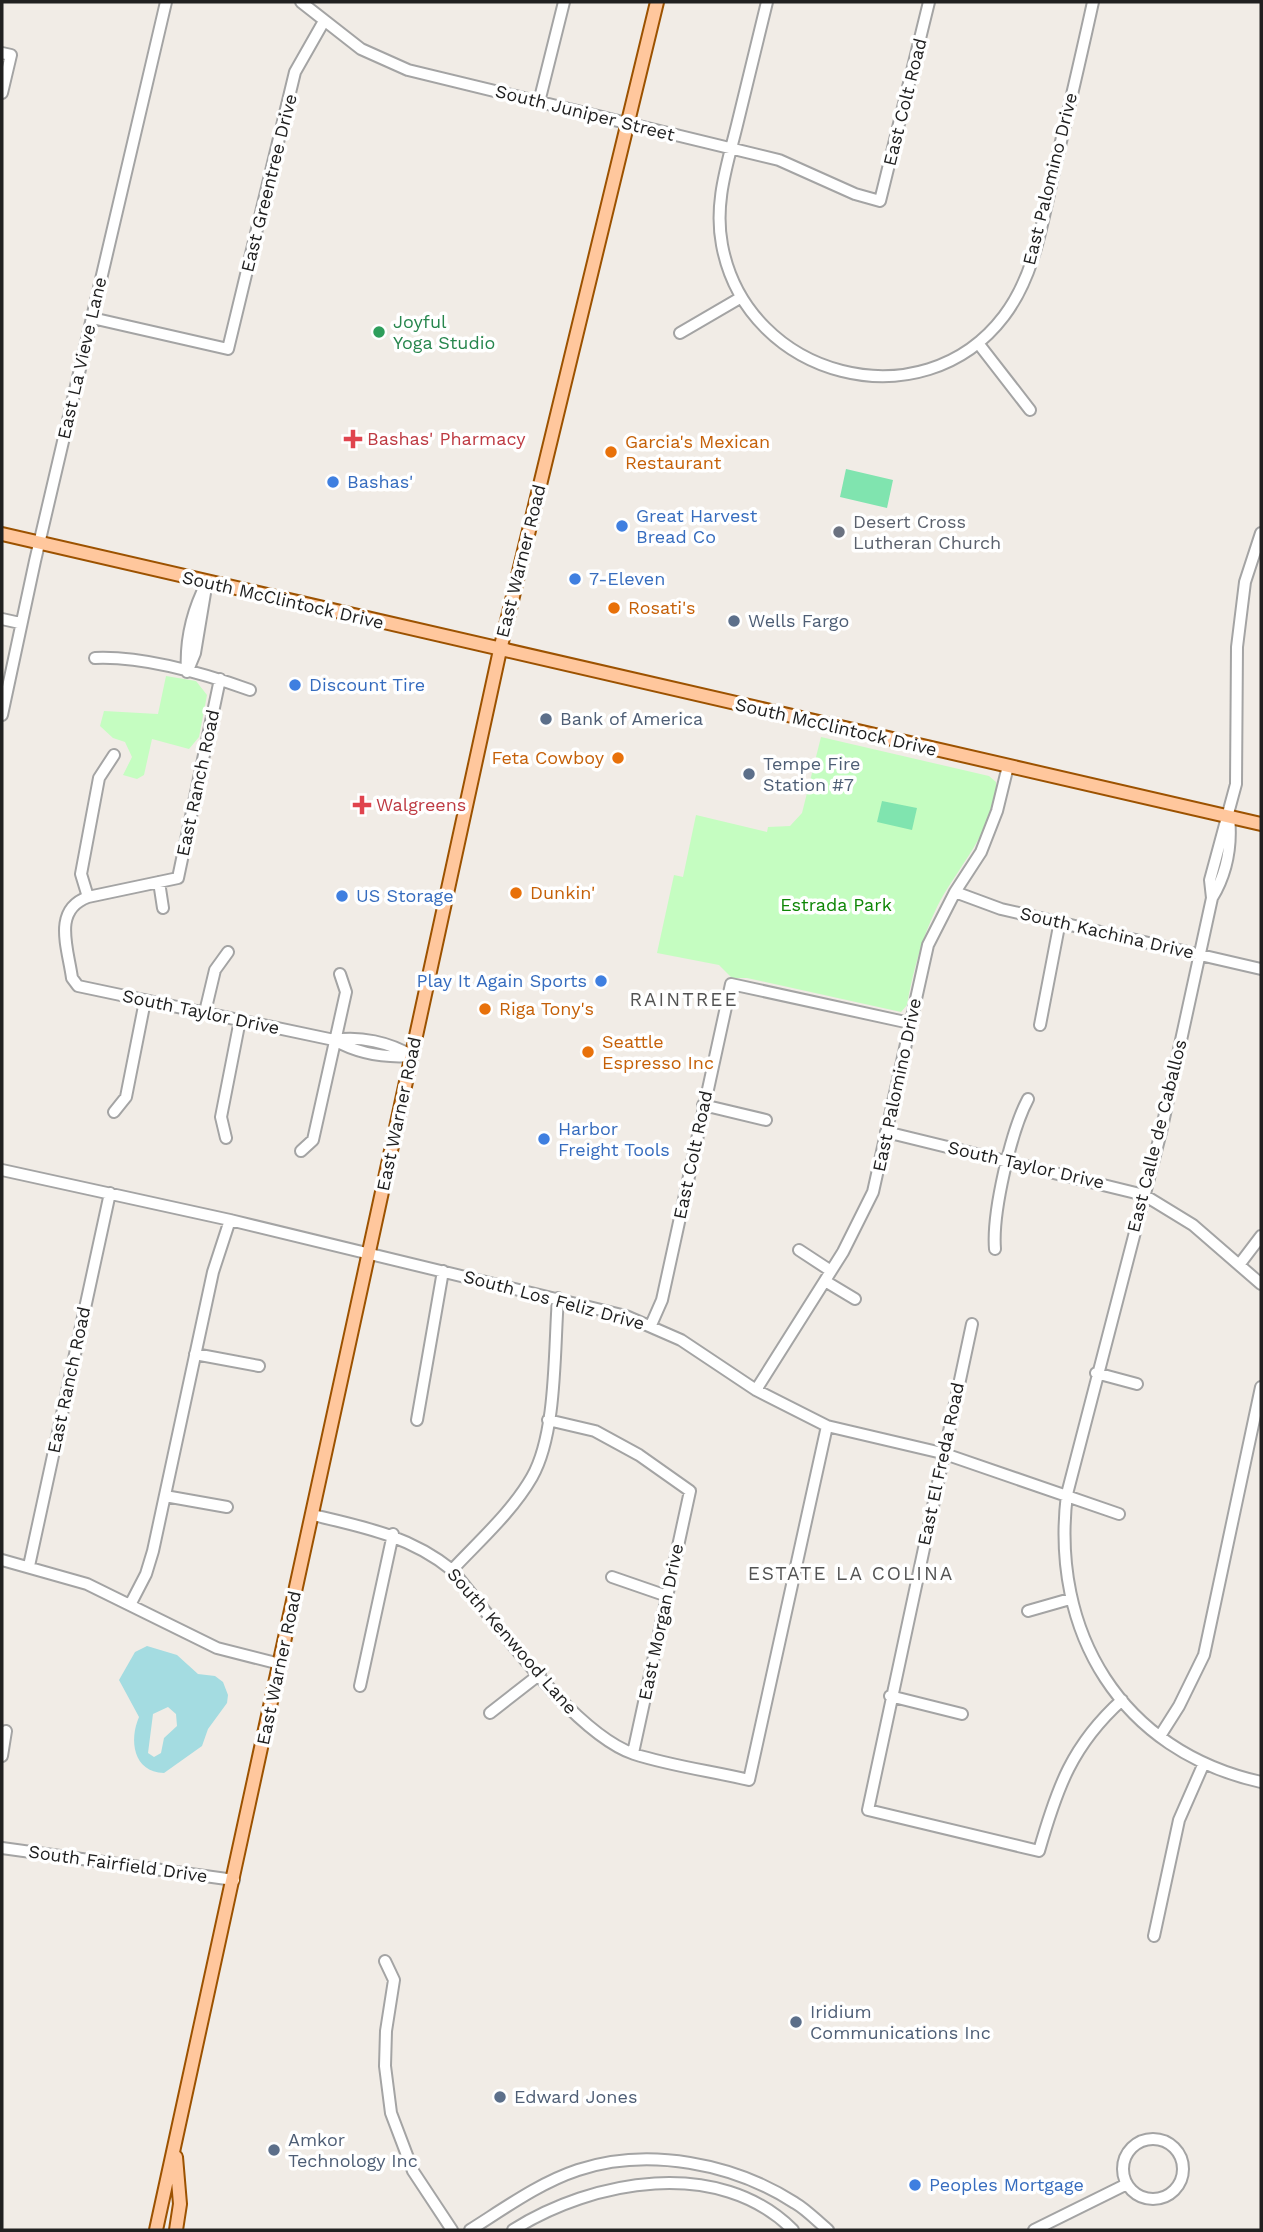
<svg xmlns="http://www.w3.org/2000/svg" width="1263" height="2232" viewBox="0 0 1263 2232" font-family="'Work Sans',sans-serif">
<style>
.park{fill:#c5fdc1}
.pitch{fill:#80e4af}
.water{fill:#a4dce1;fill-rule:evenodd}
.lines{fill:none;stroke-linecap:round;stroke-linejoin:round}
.minor-casing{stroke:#a4a4a4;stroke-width:14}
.major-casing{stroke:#9c5200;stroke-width:16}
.minor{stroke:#fff;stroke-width:10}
.major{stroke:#ffc79d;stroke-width:12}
.leisure-dot{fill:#2e9e5b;stroke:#fff;stroke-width:2.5}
.health-dot{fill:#e0444e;stroke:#fff;stroke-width:2.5}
.food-dot{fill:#e8710a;stroke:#fff;stroke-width:2.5}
.shop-dot{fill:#3f7fe0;stroke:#fff;stroke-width:2.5}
.worship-dot{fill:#6b7280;stroke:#fff;stroke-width:2.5}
.service-dot{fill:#5c6f8a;stroke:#fff;stroke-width:2.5}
.labels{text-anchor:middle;stroke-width:7;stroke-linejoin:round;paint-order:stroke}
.street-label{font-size:18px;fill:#202020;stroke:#fff}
.leisure-label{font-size:18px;fill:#27864d;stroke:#fff;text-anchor:start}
.health-label{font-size:18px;fill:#be3a42;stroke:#fff;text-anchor:start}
.food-label{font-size:18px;fill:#c56008;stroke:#fff;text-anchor:start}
.shop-label{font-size:18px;fill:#366cbe;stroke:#fff;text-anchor:start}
.worship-label{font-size:18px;fill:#5b616d;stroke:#fff;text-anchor:start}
.service-label{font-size:18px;fill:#4e5e75;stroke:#fff;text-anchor:start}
.park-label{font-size:18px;fill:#0d8605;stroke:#fff}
.neighbourhood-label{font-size:19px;letter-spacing:2px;fill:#535353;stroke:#fff}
</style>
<rect width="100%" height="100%" fill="#f1ece6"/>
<path class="park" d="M166,676L196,681L207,695L199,737L189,749L152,739L144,775L137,779L123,775L132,757L125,742L113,738L100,726L104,711L158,714Z
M821,737L989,776L996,782C999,824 954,872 937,907C922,938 913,971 907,1005L901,1012L747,978H732L719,965L657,953L674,875L683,877L696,815L767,832L768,827L790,826L802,813Z"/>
<path class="pitch" d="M846,469L893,480L887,508L840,497Z
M882,801L917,808L912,830L877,822Z"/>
<path class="water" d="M147,1646L177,1655L198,1674L215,1676L223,1682L228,1695L227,1703L208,1729L202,1746L164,1773C133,1772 129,1740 139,1717L119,1680L135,1652ZM168,1707L176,1714L177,1726L164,1738L161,1753L154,1757L148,1753L153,1714Z"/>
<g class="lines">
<g class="minor-casing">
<path id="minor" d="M301,2L361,49L408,70L779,160L855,194L880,201L929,2
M767,2C757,43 747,84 737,125C727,166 714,203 722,245C747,378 922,424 1004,316C1036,274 1043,217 1055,167C1068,112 1081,57 1093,2
M2,53L11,55L2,93
M539,102L564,2
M92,318L228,349L295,72L324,21
M680,333L740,298
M978,343L1030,410
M2,619L20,623
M95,658C142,656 205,674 250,690
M188,670L195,653L206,587
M187,672C185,641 193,609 207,582
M2,715L35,561L166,2
M114,755L99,778L81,874L88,897C52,910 68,948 72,978L78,986L334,1040C357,1053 385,1058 412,1056
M1229,817C1232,846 1227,873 1212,898L1161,1132L1067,1494C1050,1632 1121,1751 1261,1782
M159,882L163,908
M955,892L1001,909L1261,969
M88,897L178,878L220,679
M1212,898L1210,880L1236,784L1237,647L1245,582L1261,533
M205,1012L215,970L228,952
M1040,1025L1060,921
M334,1040C360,1036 389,1042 412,1056
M703,1105L766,1120
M114,1112L126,1097L145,1001
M886,1132L1144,1195L1193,1225L1261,1284
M226,1138L221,1117L240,1020
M301,1151L313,1140L346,992L340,974
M2,1170L230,1220L626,1316L681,1340L756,1390L827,1426L942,1453L1119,1514
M995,1249C992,1213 1011,1131 1028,1099
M799,1250L831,1271
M1239,1265L1261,1236
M825,1281L855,1299
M972,1324L868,1810L1039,1851C1057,1788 1072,1745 1122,1700
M651,1325L662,1300L731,984L910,1023
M195,1354L259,1366
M1096,1373L1137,1384
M756,1390L843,1252L873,1192L928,945L955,892L981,852L997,811L1008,766
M417,1420L443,1271
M548,1420L595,1431L639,1455L690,1491L633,1753
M165,1496L227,1507
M313,1515C364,1527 410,1536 452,1570C495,1621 573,1733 634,1754C671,1766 711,1771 749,1780L827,1426
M2,1560L87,1584L217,1648L280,1664
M29,1566L110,1193
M452,1570C479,1541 512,1512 532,1477C557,1433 554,1349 558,1298
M612,1577L667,1596
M131,1603L146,1574L153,1551L213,1272L230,1220
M1028,1611L1070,1599
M360,1686L393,1534
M890,1696L962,1714
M490,1713L540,1674
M1160,1736L1179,1706L1204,1655L1261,1387
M2,1756L6,1731
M2,1848L234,1880
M1154,1936L1179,1820L1204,1763
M385,1961L394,1980L386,2031L385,2066L391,2113L413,2171L452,2230
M1123 2169a30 30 0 1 1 60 0a30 30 0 1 1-60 0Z
M470,2230C505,2208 539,2183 578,2170C648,2147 733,2163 795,2203C807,2210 817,2221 828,2230
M513,2230C592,2180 719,2156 793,2230
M1034,2230L1127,2184"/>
</g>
<g class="major-casing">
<path id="major" d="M2,534L1261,824
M156,2230L500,650L657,2
M176,2230L180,2204L176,2157"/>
</g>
<use href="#minor" class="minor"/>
<use href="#major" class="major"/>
</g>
<circle class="leisure-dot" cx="379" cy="332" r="7"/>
<g class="health-dot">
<path d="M349.5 428.5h7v7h7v7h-7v7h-7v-7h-7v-7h7z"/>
<path d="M358.5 794.5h7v7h7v7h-7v7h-7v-7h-7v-7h7z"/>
</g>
<g class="food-dot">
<circle cx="611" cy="452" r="7"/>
<circle cx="614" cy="608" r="7"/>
<circle cx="618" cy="758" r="7"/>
<circle cx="516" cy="893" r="7"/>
<circle cx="485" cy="1009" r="7"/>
<circle cx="588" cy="1052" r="7"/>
</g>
<g class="shop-dot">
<circle cx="333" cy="482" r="7"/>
<circle cx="622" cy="526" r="7"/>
<circle cx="575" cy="579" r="7"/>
<circle cx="295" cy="685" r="7"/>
<circle cx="342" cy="896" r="7"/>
<circle cx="601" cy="981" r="7"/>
<circle cx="544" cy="1139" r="7"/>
<circle cx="915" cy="2185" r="7"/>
</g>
<circle class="worship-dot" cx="839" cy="532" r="7"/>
<g class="service-dot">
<circle cx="734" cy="621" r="7"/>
<circle cx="546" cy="719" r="7"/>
<circle cx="749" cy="774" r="7"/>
<circle cx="796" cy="2022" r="7"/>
<circle cx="500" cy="2097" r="7"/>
<circle cx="274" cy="2150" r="7"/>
</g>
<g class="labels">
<g class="street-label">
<text transform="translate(905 102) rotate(-76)" y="6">East Colt Road</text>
<text transform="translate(585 113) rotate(14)" y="6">South Juniper Street</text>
<text transform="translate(1050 179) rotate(-76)" y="6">East Palomino Drive</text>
<text transform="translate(269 183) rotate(-76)" y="6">East Greentree Drive</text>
<text transform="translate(82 358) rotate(-77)" y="6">East La Vieve Lane</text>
<text transform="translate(521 561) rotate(-76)" y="6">East Warner Road</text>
<text transform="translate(283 600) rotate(13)" y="6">South McClintock Drive</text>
<text transform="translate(836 727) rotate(13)" y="6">South McClintock Drive</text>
<text transform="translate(198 783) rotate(-78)" y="6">East Ranch Road</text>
<text transform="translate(1107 933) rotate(13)" y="6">South Kachina Drive</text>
<text transform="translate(201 1012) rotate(12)" y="6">South Taylor Drive</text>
<text transform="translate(897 1085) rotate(-78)" y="6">East Palomino Drive</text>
<text transform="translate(399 1114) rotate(-78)" y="6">East Warner Road</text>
<text transform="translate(1157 1136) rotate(-76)" y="6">East Calle de Caballos</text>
<text transform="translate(693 1155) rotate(-78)" y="6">East Colt Road</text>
<text transform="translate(1026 1165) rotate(13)" y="6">South Taylor Drive</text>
<text transform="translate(554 1300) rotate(15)" y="6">South Los Feliz Drive</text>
<text transform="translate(69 1380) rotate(-78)" y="6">East Ranch Road</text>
<text transform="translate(941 1464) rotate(-78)" y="6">East El Freda Road</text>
<text transform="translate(661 1622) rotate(-78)" y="6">East Morgan Drive</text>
<text transform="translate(512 1641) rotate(49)" y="6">South Kenwood Lane</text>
<text transform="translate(279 1668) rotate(-78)" y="6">East Warner Road</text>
<text transform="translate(118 1864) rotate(8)" y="6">South Fairfield Drive</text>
</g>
<g class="leisure-label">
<text x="393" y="328">Joyful<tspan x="393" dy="21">Yoga Studio</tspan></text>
</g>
<g class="health-label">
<text x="367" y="445">Bashas' Pharmacy</text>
<text x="376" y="811">Walgreens</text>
</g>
<g class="food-label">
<text x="625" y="448">Garcia's Mexican<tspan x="625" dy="21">Restaurant</tspan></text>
<text x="628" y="614">Rosati's</text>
<text x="604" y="764" text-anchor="end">Feta Cowboy</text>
<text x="530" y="899">Dunkin'</text>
<text x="499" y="1015">Riga Tony's</text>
<text x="602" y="1048">Seattle<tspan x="602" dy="21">Espresso Inc</tspan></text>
</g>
<g class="shop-label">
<text x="347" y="488">Bashas'</text>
<text x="636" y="522">Great Harvest<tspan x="636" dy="21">Bread Co</tspan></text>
<text x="589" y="585">7-Eleven</text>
<text x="309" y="691">Discount Tire</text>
<text x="356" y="902">US Storage</text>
<text x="587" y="987" text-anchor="end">Play It Again Sports</text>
<text x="558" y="1135">Harbor<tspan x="558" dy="21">Freight Tools</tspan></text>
<text x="929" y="2191">Peoples Mortgage</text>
</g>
<g class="worship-label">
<text x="853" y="528">Desert Cross<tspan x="853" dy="21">Lutheran Church</tspan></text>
</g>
<g class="service-label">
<text x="748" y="627">Wells Fargo</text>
<text x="560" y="725">Bank of America</text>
<text x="763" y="770">Tempe Fire<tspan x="763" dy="21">Station #7</tspan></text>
<text x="810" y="2018">Iridium<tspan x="810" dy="21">Communications Inc</tspan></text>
<text x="514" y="2103">Edward Jones</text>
<text x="288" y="2146">Amkor<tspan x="288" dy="21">Technology Inc</tspan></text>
</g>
<g class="park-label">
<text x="836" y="911">Estrada Park</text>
</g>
<g class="neighbourhood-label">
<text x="684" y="1006">RAINTREE</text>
<text x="851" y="1580">ESTATE LA COLINA</text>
</g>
</g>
<rect width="1263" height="2232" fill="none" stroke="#202020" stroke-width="7"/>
</svg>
